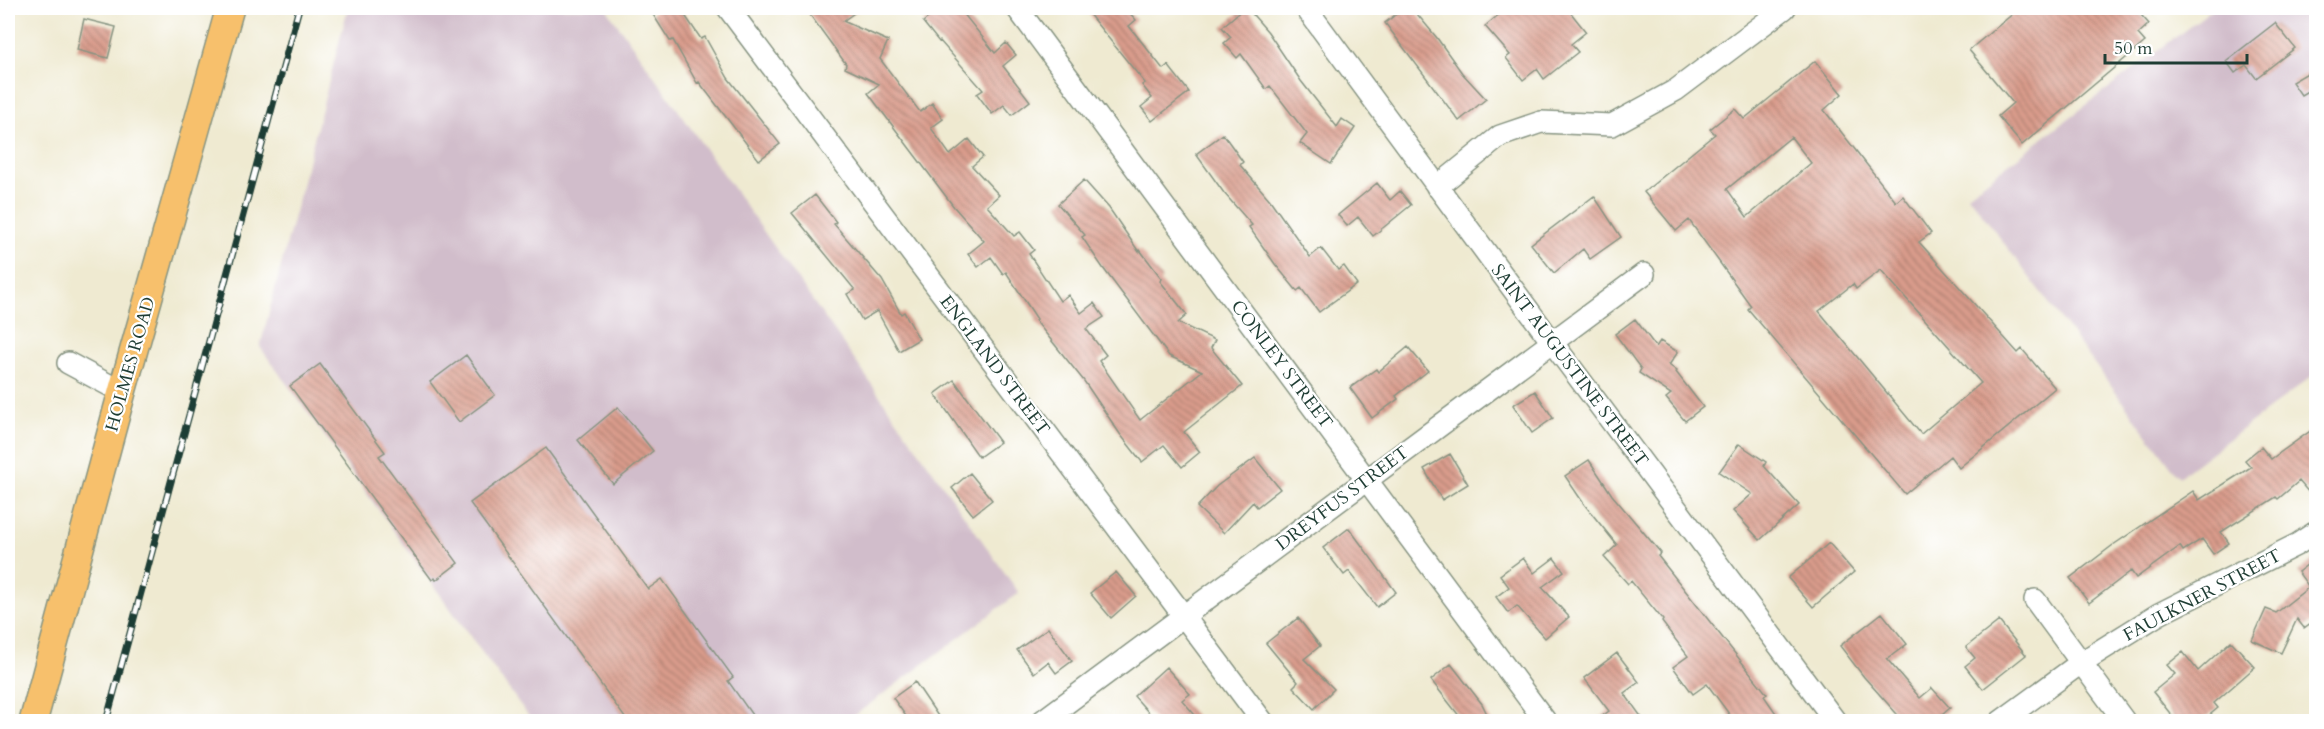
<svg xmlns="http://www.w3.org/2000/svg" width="2324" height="729" viewBox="0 0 2324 729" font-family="Cardo,serif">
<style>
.industrial{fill:#d1bdcb}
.building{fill:url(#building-back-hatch);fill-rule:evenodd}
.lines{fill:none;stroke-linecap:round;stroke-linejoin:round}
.minor-casing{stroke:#879482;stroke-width:24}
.major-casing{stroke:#879482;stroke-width:30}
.minor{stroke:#fff;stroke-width:21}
.major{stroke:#f7c06c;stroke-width:27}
.rail-casing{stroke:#1f3d34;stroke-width:7}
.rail{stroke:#fff;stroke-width:4.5;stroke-dasharray:14;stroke-linecap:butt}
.labels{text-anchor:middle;stroke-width:4.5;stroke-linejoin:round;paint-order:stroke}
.street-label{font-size:18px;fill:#1f3d34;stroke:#fff}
</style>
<defs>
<pattern id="building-back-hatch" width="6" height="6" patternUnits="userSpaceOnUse" patternTransform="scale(1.5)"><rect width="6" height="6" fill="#d99b8b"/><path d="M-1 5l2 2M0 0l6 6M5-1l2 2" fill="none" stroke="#af8072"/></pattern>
</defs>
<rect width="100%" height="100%" fill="#fff"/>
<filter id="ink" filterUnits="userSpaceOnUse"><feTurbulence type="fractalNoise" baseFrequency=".0167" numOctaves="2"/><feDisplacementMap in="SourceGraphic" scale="12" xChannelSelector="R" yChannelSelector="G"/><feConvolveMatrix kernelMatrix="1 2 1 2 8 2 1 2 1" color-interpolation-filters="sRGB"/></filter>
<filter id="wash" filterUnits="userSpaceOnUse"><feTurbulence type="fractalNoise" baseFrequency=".008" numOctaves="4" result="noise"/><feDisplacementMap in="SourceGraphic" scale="24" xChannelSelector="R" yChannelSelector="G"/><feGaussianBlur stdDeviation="1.35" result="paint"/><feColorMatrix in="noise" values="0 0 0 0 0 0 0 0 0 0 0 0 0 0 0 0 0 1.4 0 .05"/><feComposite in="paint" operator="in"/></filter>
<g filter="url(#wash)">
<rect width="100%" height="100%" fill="#efead1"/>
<path class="industrial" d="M348,8H606L1019,593L847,721H532L260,347Z
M2214,8H2316V373L2179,477L1968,195Z"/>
<g id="blocks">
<path class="building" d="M660,8H680L701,39L705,37L728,78L780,144L759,160L699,82L697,83L673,40L670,41L652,13Z
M805,8H861L843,21L888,41L880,59L920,112L932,103L943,119L931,128L950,155L969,139L983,157L972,166L999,195L987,206L1014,236L1020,232L1034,250L1029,254L1060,301L1068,295L1081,313L1094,303L1104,317L1086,329L1106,355L1099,361L1140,420L1202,371L1169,356L1103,268L1082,237L1085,235L1058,204L1084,180L1109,208L1139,252L1140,250L1162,279L1160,281L1187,315L1178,323L1215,340L1211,348L1242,386L1184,432L1200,452L1182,467L1164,445L1142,462L1120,434L1084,381L1035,320L1037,319L1006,272L1003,274L991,257L978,267L968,254L984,241L954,207L868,93L879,84L845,68L846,64Z
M919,8H959L995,53L1006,43L1016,55L1003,66L1030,101L1012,115L1004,105L992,114L977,94L983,90L940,41L939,42L923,22L928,18Z
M1084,8H1125L1136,20L1129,26L1163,69L1168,65L1189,92L1152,121L1141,107L1152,98L1142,85L1145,83Z
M1244,8H1247L1268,32L1301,81L1337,127L1342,119L1355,128L1331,164L1300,143L1307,134L1270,86L1266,89L1241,54L1237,58L1224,43L1231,37L1222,27Z
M1404,8H1412L1437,38L1462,73L1486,99L1459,121L1385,23Z
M1507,8H1567L1586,32L1571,44L1578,52L1544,79L1537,69L1523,80L1506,58L1510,55L1485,26Z
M2020,8H2135L2149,24L2138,34L2145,42L2022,145L1998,116L2013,103L1969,50Z
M84,19L116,27L108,58L77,50Z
M2275,23L2295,48L2256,78L2246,65L2235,73L2226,61Z
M1815,61L1842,94L1824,110L1896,202L1903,196L1931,233L1919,242L2018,353L2022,349L2055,388L1959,468L1950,456L1905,494L1748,309L1751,306L1689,220L1676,231L1644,192L1715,134L1710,129L1735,109L1744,119ZM1791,137L1811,163L1747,217L1727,189ZM1881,270L1981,383L1921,434L1819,311L1853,284L1856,289Z
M2316,68V86L2301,95L2292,82Z
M1223,134L1243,162L1240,165L1270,200L1310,257L1321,248L1338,270L1344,266L1357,284L1319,312L1301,288L1297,291L1275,264L1249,227L1252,225L1224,193L1196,154Z
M1377,183L1390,200L1400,191L1411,205L1373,236L1358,217L1347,226L1338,215Z
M815,195L836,222L834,224L882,280L901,314L904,312L919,339L899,351L877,311L862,320L847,294L855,290L792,213Z
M1594,196L1621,237L1590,259L1583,249L1554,273L1531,244Z
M1635,319L1656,347L1660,341L1678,352L1669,365L1677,371L1676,372L1703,407L1685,421L1666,398L1671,394L1639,373L1641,369L1615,334Z
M1408,347L1428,371L1396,396L1398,399L1372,418L1350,388L1376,369L1378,372Z
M466,355L495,395L459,422L430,382Z
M320,364L385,452L379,456L458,563L436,580L435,578L432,580L290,386Z
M954,380L1000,442L979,457L935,394Z
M1535,391L1553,418L1532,433L1513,405Z
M618,407L653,451L613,484L578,440Z
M2316,427V501L2299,481L2278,499L2276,497L2221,532L2229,543L2213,554L2202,539L2183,551L2180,546L2136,578L2131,571L2089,603L2070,578L2113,545L2193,491L2199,500L2251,467L2245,460L2261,447L2271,459Z
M1739,444L1766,462L1764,466L1799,505L1760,540L1733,511L1752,494L1719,472Z
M546,448L648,589L662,579L733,677L728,681L757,722H628L470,503Z
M1450,454L1468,484L1442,500L1424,469Z
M1255,458L1280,489L1257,507L1253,502L1224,533L1197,507L1217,486Z
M1589,460L1612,495L1661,553L1658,556L1767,694L1764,696L1782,722H1735L1707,684L1693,694L1673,667L1688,656L1662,622L1663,620L1631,581L1628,584L1604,557L1617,545L1584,504L1565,476Z
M970,473L992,500L973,515L952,488Z
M1349,528L1396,592L1377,607L1349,571L1344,575L1323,548Z
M1829,543L1854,572L1813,607L1788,578Z
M1523,558L1534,573L1554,558L1564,571L1542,587L1569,617L1545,638L1517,606L1508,613L1496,597L1509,587L1500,575Z
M2316,558V619L2304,628L2297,619L2281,653L2252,640L2266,609L2276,613L2309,587L2298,572Z
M1116,572L1136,596L1111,618L1090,593Z
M1882,613L1907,644L1887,659L1920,698L1932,688L1950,708L1934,722H1904L1864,677L1840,646Z
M1298,618L1320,646L1304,659L1334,689L1314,709L1293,687L1298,682L1266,643Z
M1999,621L2026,655L1983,689L1965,666L1975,658L1966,647Z
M1048,628L1072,661L1056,673L1048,662L1034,673L1017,650Z
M2231,641L2255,667L2214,703L2218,708L2201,722H2177L2153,692L2175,674L2167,665L2183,652L2198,671Z
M1617,653L1639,682L1624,693L1645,722H1594L1609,711L1584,678Z
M1451,664L1482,704L1491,722H1464L1431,680Z
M1166,667L1190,694L1182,700L1201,722H1157L1134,696Z
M915,682L942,722H910L893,698Z"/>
</g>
</g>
<g filter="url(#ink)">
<use href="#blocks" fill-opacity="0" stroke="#879482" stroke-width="1.5"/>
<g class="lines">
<g class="minor-casing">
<path id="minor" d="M728,8L1263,722
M1017,8L1546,722
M1306,8L1552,342L1836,722
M1437,187L1500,136L1541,122L1612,125L1676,90L1785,8
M68,363L122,392
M2035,600L2125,722
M1041,722L1644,274
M2000,722L2082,662L2159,614L2298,544L2316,532"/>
</g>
<g class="major-casing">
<path id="major" d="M33,722L122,392L230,8"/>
</g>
<use href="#minor" class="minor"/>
<use href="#major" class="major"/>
<g class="rail-casing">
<path id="rail" d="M106,722L299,8"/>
</g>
<use href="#rail" class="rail"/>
</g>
</g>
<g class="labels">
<g class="street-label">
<text transform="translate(130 364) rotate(-74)" y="6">HOLMES ROAD</text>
<text transform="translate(1282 364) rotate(53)" y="6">CONLEY STREET</text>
<text transform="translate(995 365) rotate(53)" y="6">ENGLAND STREET</text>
<text transform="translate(1570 365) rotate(53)" y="6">SAINT AUGUSTINE STREET</text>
<text transform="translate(1342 498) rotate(-37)" y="6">DREYFUS STREET</text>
<text transform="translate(2202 595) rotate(-28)" y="6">FAULKNER STREET</text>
</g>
</g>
<rect width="2324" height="729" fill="none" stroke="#fff" stroke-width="30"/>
<path d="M2105 54v9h142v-9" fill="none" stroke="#1f3d34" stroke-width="3"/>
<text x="2114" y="54" font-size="18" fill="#1f3d34" stroke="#ffffff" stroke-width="4.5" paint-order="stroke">50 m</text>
</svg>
